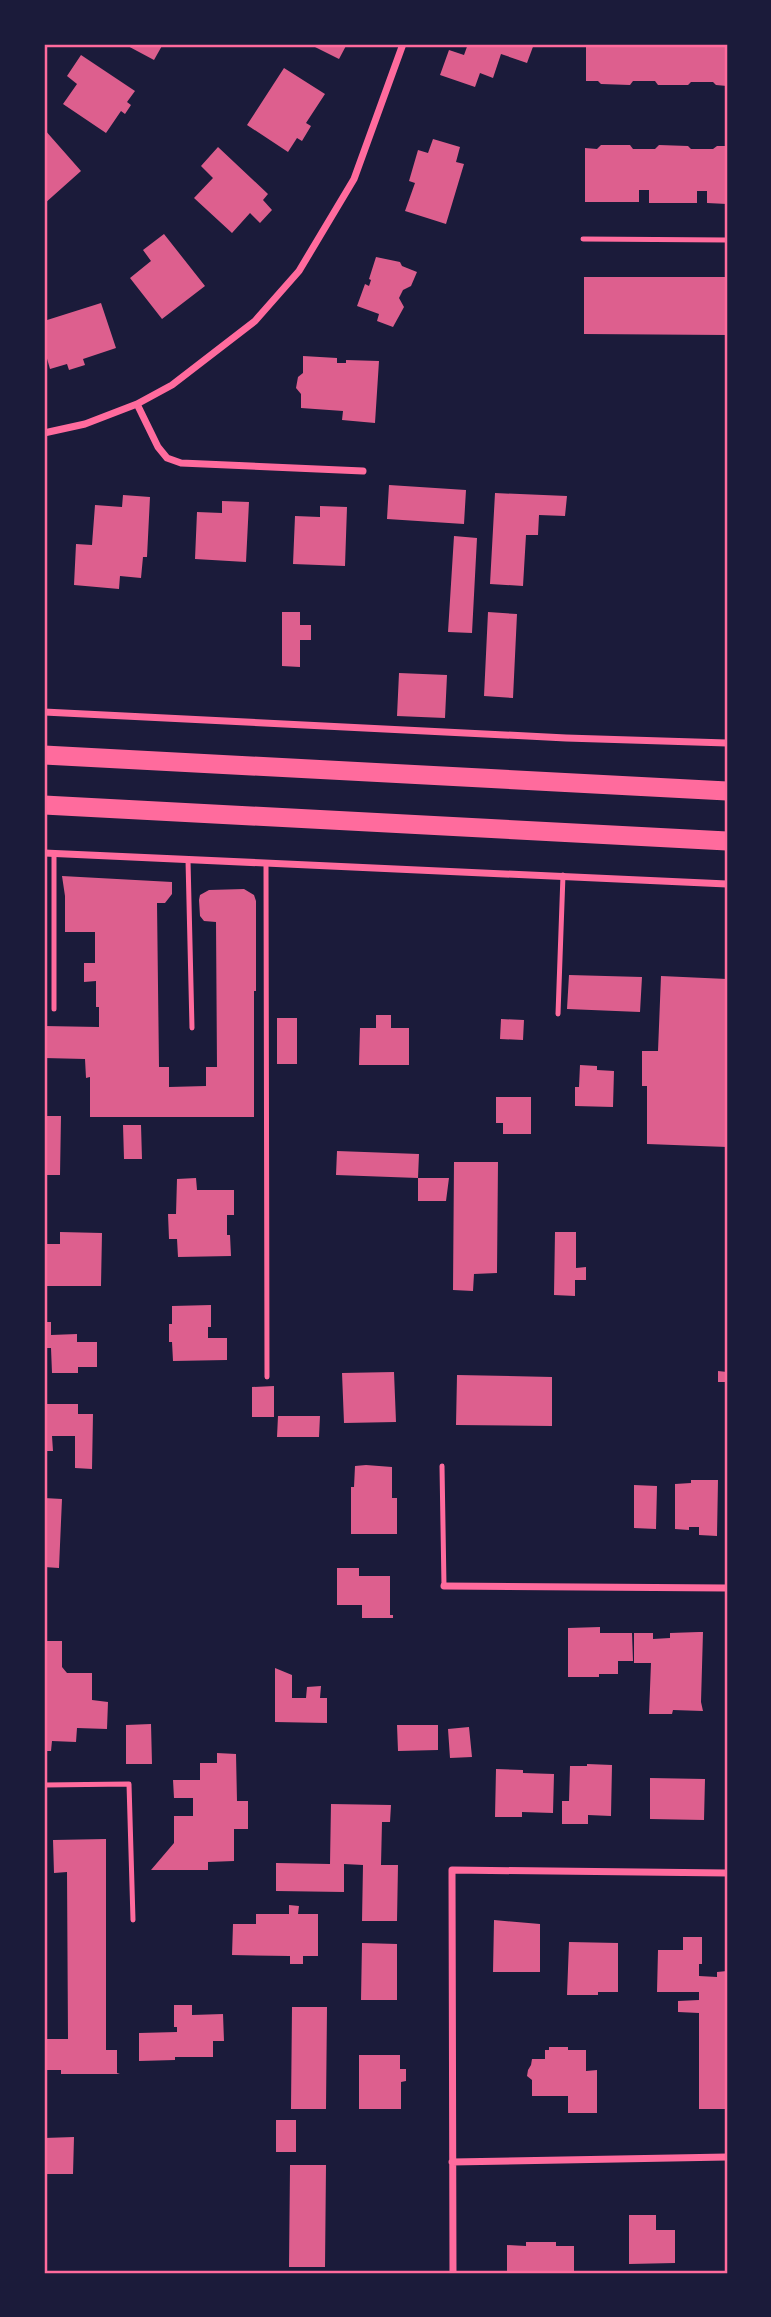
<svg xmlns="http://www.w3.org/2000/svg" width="771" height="2317" viewBox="0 0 771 2317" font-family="Lato,sans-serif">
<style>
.building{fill:#dd5f8e}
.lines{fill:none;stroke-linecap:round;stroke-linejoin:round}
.service{stroke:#ff6b9d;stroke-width:5}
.minor{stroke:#ff6b9d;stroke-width:7}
.trunk{stroke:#ff6b9d;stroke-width:19}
.neatline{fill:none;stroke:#ff6b9d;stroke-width:2.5}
</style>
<rect width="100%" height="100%" fill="#1b1b3a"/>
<path class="building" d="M124,44H163L154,60Z
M309,44H347L339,59Z
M468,44H534L527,63L501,54L493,78L480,73L475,87L440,75L449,50L464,55Z
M586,44H727V86L716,85L713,82H691L688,85H658L655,81H633L630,85L601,84L598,81H586Z
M81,55L135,91L127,102L131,105L125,114L121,111L106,133L63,104L77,84L67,76Z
M284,68L325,94L306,123L311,126L302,141L297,138L288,152L247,125Z
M44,129L81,171L44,204Z
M433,139L460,147L456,162L464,164L446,224L405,211L415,183L409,181L418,150L428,153Z
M601,145H630L633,149H655L659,145L688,146L691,149H713L717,146H727V204L707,203V191H697V203H649V190H639V202H585V148L597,149Z
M218,147L268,194L263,200L272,210L260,223L250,213L232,233L194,198L213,178L201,166Z
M164,234L205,286L162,319L130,278L151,261L143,250Z
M376,257L400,262L402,266L417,272L411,286L403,290L399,298L404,307L393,327L377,321L379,314L357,306L365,284L369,286L371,280L369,279Z
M584,277H727V335L584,334Z
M101,303L116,348L83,359L85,365L69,370L67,364L50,369L44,348V321Z
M303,356L337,358V363H346V360L379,361L375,423L342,420L343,411L301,408V394L296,388L298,377L303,373Z
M389,485L466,490L464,524L387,519Z
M495,493L567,496L565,516L539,515L538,535H526L523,586L490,584Z
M123,495L150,497L147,557H143L141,578L120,576L119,589L74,585L76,544L92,545L95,505L122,507Z
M222,501L249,502L246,562L195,559L197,512L222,513Z
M320,506L347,507L345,566L293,564L295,516L320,517Z
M454,536L477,538L472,633L448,632Z
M282,612H300V625H311V640H300V667L282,666Z
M488,612L517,614L513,698L484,696Z
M399,673L447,675L445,718L397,716Z
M62,876L172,882V894L165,903H157L159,1067H169V1087L206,1086V1067H217L216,922L204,921L200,916L199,900L200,895L209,890L244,889L254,895L256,901V991H254V1117H90V1077L86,1078L85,1059L44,1058V1026L99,1027V1007H96V981L84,982V963H95V932H65V896Z
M569,975L642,977L640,1012L567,1009Z
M661,976L727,979V1147L647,1144V1086H642V1051H658Z
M376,1015H391V1028H409V1065H359L360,1028H376Z
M277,1018H297V1064H277Z
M501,1019L524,1020L523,1040L500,1039Z
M580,1065L597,1066V1070L614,1071L613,1107L575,1106V1087H579Z
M496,1097H531V1134H503V1123H496Z
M44,1116H61L60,1175H44Z
M123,1125H141L142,1159H124Z
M337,1151L419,1154L418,1178L336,1175Z
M454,1162H498L497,1273L474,1274L473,1291L453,1290Z
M196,1178L197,1190H234V1215H227V1235H230L231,1256L178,1257L177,1239H169L168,1214H176L177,1179Z
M418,1178H449L446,1201H418Z
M60,1232L102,1233L101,1286H44V1244H60Z
M555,1232H576V1268L586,1267V1280H575V1296L554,1295Z
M211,1305V1327H208V1338H227V1360L173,1361L172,1342H169V1324H172V1306Z
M44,1322H51V1335L77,1334V1342H97V1367H78V1373H52L51,1348H44Z
M718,1371L727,1372V1382H718Z
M394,1372L396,1422L344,1423L342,1373Z
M457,1375L552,1377V1426L456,1425Z
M274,1386V1417H252V1387Z
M44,1404H78V1414H93L92,1469L75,1468V1436H52L53,1451H44Z
M278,1416H320L319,1437H277Z
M366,1465L392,1467V1498H397V1534H351V1487H354L355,1466Z
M691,1480H718L717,1536L699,1535V1527H689V1530L675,1529V1484L691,1483Z
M634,1485L657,1486L656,1529L634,1528Z
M44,1498L62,1499L59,1568L44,1567Z
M337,1568H359V1576H390V1615H393V1618H362V1605H337Z
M600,1627V1633H632L633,1661H618V1674H599V1677H568V1628Z
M699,1632H703L701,1702L703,1711L673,1710L672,1714H649L651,1663H634V1633H653V1639L670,1638V1633Z
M44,1641H62V1667L67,1673H92V1700L108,1702L107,1729L77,1728L76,1742L52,1741L51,1751H44Z
M275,1668L292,1675V1698H306L307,1687L321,1686L320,1698H327V1723L275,1722Z
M151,1724L152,1764H126V1725Z
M397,1725H438V1750L398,1751Z
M469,1727L472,1757L450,1758L448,1729Z
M217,1753L236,1754L237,1801H248V1829H234V1861L208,1862V1870H151L174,1843V1816H193V1798H174L173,1780H200V1763H217Z
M587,1764L612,1765L611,1816L588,1815V1824H562V1801H569L570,1766H587Z
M496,1769L523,1770V1773L554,1774L553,1813L522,1812V1817H495Z
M650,1778L705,1779L704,1820L650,1819Z
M331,1804L391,1805L390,1822H382L381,1865H398L397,1921H362L363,1865L344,1864V1892L276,1891V1863L330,1864Z
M106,1839V2050H117V2073L120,2074H61V2070H44V2039H68L67,1872L54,1873L53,1840Z
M289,1905L299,1906L298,1914H318V1956H303V1964H290V1956L232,1955L233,1924H256V1914H289Z
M494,1920L540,1924V1972H493Z
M683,1937H702V1964H699V1976L717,1977V1972L727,1971V2109H699V2013L678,2012V2001L699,2000V1992H657L658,1950H683Z
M569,1942L618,1943V1992H598V1995H567Z
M362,1943L397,1944V2000H361Z
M174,2005H192V2015L223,2014L224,2041H213V2057H175V2060L139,2061V2033L177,2032V2027H174Z
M292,2007H327L326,2109H291Z
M549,2047H568V2050H586V2071L597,2070V2113H568V2096H532V2080L527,2076L528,2070L531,2065L532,2059H545V2050H549Z
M359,2055H400V2069H406V2081L401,2082V2109H359Z
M276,2120H296V2152H276Z
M74,2137L73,2174H44V2138Z
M290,2165H326L325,2267H289Z
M629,2215H656V2230H675V2263L629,2264Z
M526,2242H556V2246H574V2273H507V2245L526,2246Z"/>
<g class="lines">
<path class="service" d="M583,239L727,240
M188,860L192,1028
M266,864L267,1377
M54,1009V853
M558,1014L563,875
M442,1466L444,1586
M44,1785L129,1784L133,1920"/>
<path class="minor" d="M137,404L172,385L255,321L299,271L354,179L403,44
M44,433L85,424L137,404L158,447L167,458L181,463L363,471
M44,712L566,738L727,743
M44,853L727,884
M444,1586L727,1588
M452,2162L727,2157
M453,2273L452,1870L727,1873"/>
<path class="trunk" d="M44,755L727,791
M44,805L727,841"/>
</g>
<rect width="771" height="2317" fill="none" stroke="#1b1b3a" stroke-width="91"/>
<rect x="46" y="46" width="680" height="2226" class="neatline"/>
</svg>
